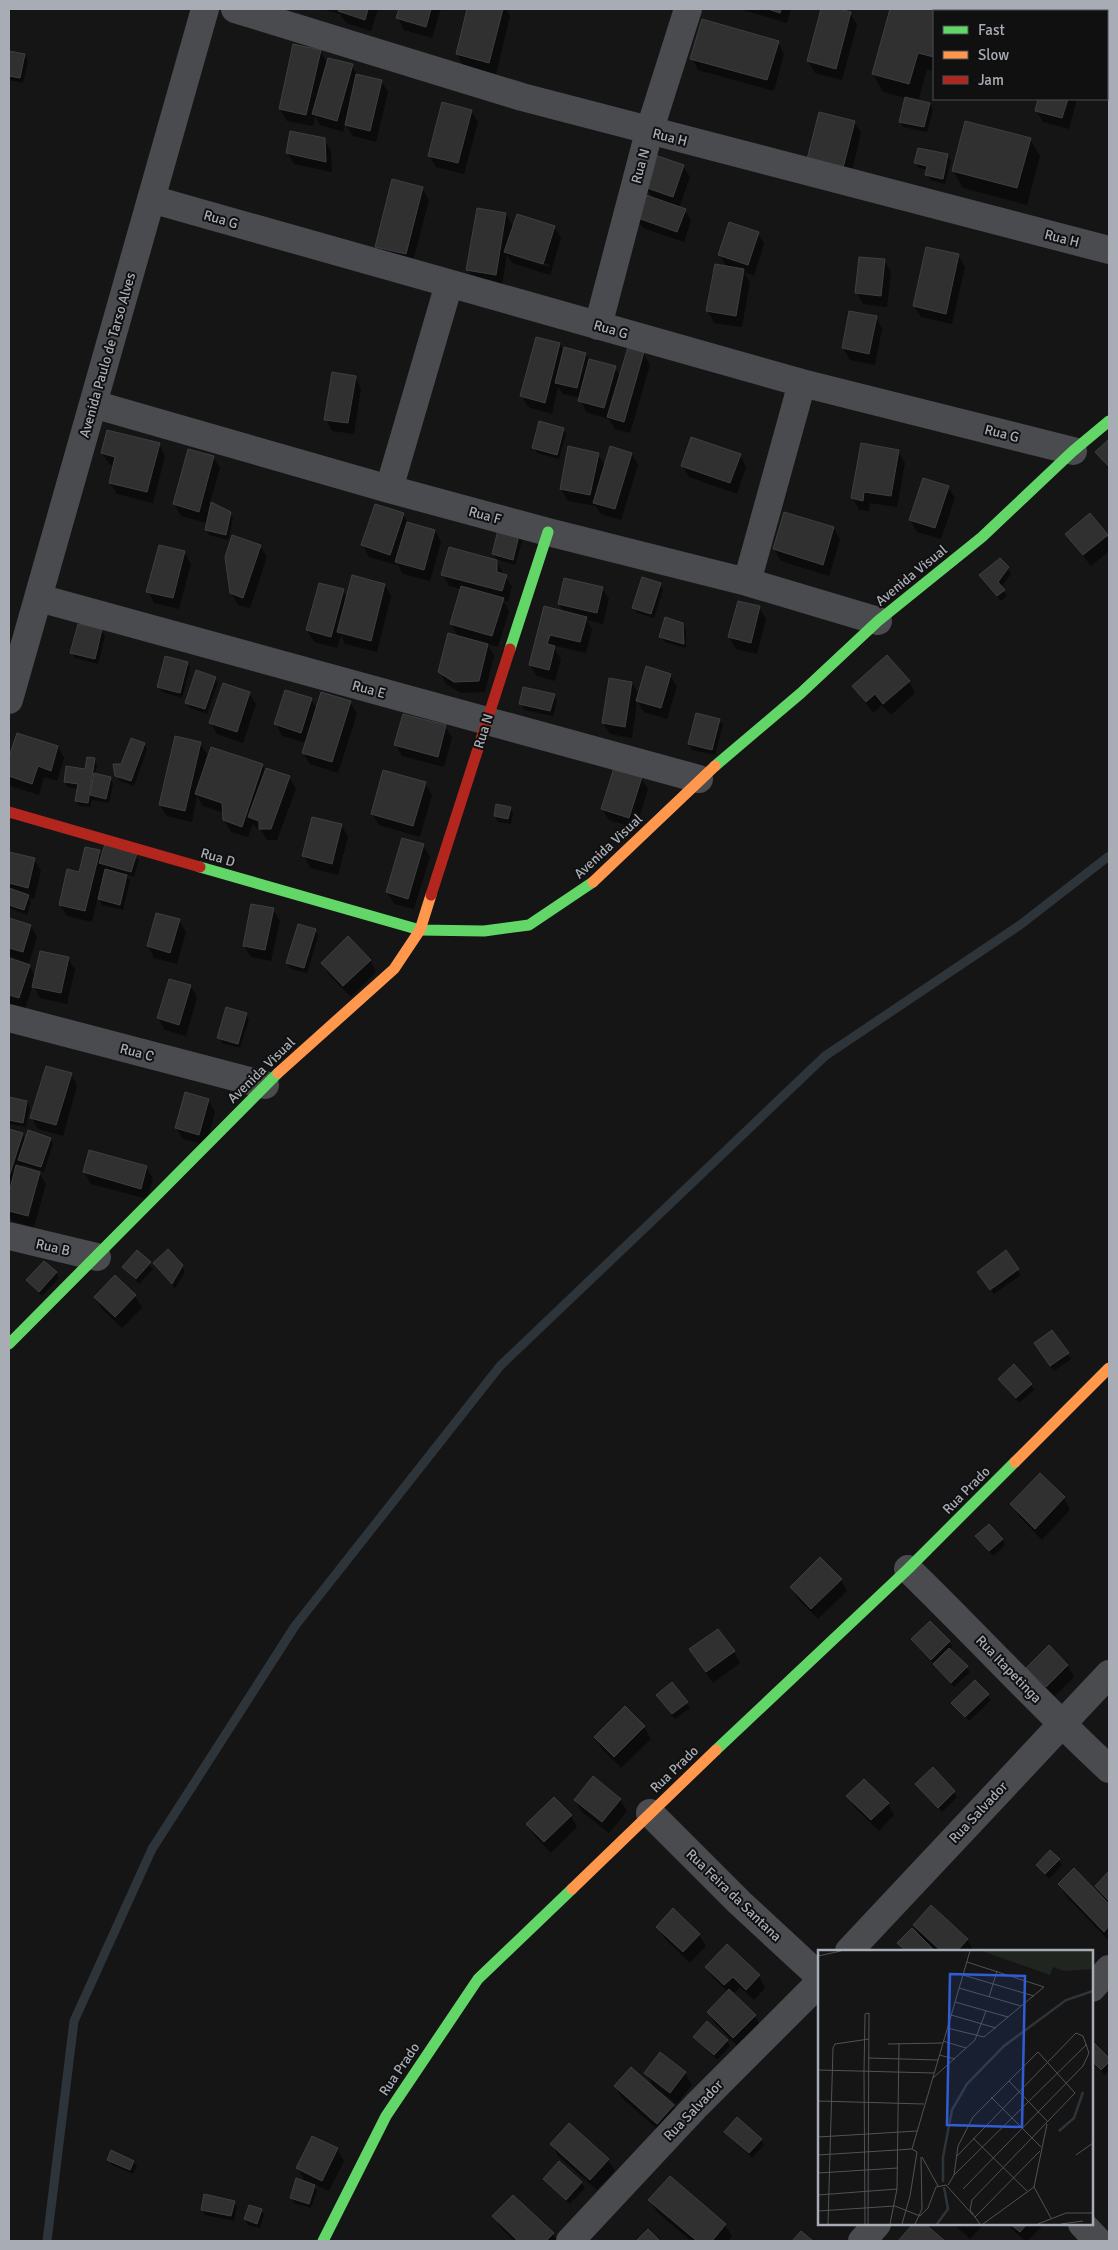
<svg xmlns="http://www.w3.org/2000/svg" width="1118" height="2250" viewBox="0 0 1118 2250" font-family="Signika,sans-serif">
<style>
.shadow{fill:#0007;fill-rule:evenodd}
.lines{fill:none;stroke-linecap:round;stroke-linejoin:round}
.stream{stroke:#2e353a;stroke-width:9}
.building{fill:#303031;stroke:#3e3f42}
.street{stroke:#4a4b4e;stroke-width:28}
.fast{stroke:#63d668;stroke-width:11}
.slow{stroke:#ff974d;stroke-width:11}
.jam{stroke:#b3261e;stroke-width:11}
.labels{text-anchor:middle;stroke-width:4;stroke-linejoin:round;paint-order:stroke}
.street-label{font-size:14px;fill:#a8adb5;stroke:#101011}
.inset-river{fill:none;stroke:#2e353a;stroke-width:2.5}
.inset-road{fill:none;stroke:#505256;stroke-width:1}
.view{fill:#325cd3;fill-opacity:0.15;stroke:#325cd3;stroke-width:2.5}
.inset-edge{fill:none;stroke:#a8adb5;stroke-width:2.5}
</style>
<rect width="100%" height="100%" fill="#151516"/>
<path class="shadow" d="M322,9H378L371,31L346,23L339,12V14Z
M395,9H441L432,38L404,30L398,18L400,10Z
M468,9H506L510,16L496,74L463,66L457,54Z
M740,9H791L787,23Z
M822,9H834L850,13L857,25L842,80L815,73L808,61Z
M891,9H930L939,11H934V71L927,69L918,102L930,104L933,110L927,132L903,127L900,121L906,98L883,92L873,74Z
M778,42L784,54L774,91L698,70L692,58Z
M320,51L328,64L352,66L358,76L381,81L388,92L376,142L353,136L345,124L343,132L320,125L315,116L313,126L287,121L280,109Z
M9,52L25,55L28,61L23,83L9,80Z
M1040,99H1077L1069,129L1043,122L1036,110Z
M471,111L478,122L464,174L436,167L429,155Z
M854,122L861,133L850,179L815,171Z
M1030,139L1040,156L1027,205L963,188L953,171Z
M324,140L331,151L332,172L294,164L287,153Z
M947,155L951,161L945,184L930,180L927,175L928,170L919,168L916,163Z
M683,166L690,177L679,208L685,210L691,221L684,242L643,228L636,217L653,199L646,187Z
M422,188L429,200L412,265L383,258L377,247Z
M506,214L513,227H554L561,238L550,275L512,263L507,255L502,286L474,281L468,270ZM513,253L550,265L549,267L513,256Z
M758,233L764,244L754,276L744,272L750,282L742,327L714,323L708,311L727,267L719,255Z
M958,255L965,267L952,324L921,317L914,306Z
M884,260L891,272L887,307L863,304L857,293Z
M850,312L876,317L882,329L875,365L850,360L843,348Z
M560,344L564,352L586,354L589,360L615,367L620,377L643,353L650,365L630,433L615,429L609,419L586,412L580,398L563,394L558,387L552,414L528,407L522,396Z
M355,377L361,389L354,434L332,431L326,419Z
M563,429L566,434L559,459L537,453L534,448Z
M1109,440V470L1097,452Z
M159,444L165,456L153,503L117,494L110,483L114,466L109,464L102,453Z
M569,448L598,454L605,466L632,454L638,465L621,520L601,514L596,506L568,501L561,489Z
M898,451L905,463L897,507L870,503L869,511L859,510L853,498Z
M740,455L746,467L737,494L689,477L682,465Z
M213,457L220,468L210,503L230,513L233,519L228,540L209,535L206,530L207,523L181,516L174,504Z
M948,487L955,498L941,539L917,532L910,520Z
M403,514L408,523L435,531L441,542L430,581L403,574L397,563V565L369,557L363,545Z
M1090,515L1109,539V551L1091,566L1067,534Z
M500,527L523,538L515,565L496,559L493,554Z
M834,528L840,540L829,576L781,561L774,549Z
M260,546L267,557L250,608L238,605L231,593Z
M184,552L191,564L179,609L154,603L148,591Z
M496,561L512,587L508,602L503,600L509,611L498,647L487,644L494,656L485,692L461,693L446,684L440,672L459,638L451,624L462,589L449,586L443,574Z
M1007,568L1011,574L1001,587L1007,596L1001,601L984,581Z
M320,584L343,591L347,598L385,585L391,596L377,652L345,644L341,635L337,648L314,642L307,630Z
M660,584L663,589L654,618L637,613L633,608Z
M602,588L609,599L603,624L587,620L592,630L586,653L556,646L555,649L561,659L555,681L537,676L530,665L564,613L559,604Z
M759,607L766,619L757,654L736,649L729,637Z
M682,624L686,630V648L664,642L661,636Z
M102,631L105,636L98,664L75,658L72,653Z
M187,663L190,668L182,698L162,692L159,687Z
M670,675L677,686L667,719L644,712L637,701L632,738L610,734L603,723L632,683L639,695Z
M215,678L218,683L207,714L190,708L187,703Z
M909,681L915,693L891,715L882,705L873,713L853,686Z
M249,693L256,704L243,743L217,734L211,723Z
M554,695L557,701L553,716L524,710L521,704Z
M311,699L317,709L350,702L357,714L338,773L310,764L303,753L306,743L282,736L276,724Z
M719,720L723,725L715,755L692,750L689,744Z
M445,726L452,738L444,767L402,756L396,745Z
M17,734L58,747L64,758L57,781L44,777L39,795L11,786L9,782V761Z
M200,743L207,754L205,761L262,765L266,771L289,777L296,789L277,840H267L261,830L256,828L253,824L248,837L231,832L224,820V813L203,806L197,796L192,822L167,816L160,805Z
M144,744L147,749L134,786L120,781L117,775L122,766Z
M94,759L97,765L95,775L110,778L113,784L109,803L92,800L90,807L79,806L76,800L78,789L68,787L65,782L86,770Z
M641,778L648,789L636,828L609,820L602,809Z
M425,783L432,795L420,837L379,825L372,814Z
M510,808L513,813L511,824L498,822L495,816Z
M342,826L348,837L338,875L310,868L304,856Z
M423,845L430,857L414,909L394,904L387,892Z
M99,851L103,857L139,859L134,877L126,874L130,881L123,910L102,905L98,897L92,922L67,916L60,905L80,873Z
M9,853L34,859L41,871L34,899L29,898L31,902L27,915L9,908Z
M273,909L280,921L271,961L251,957L244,946Z
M9,919L31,926L37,937L29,963L9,956Z
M179,920L186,932L177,964L154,958L148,946Z
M315,930L318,936L307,973L291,969L287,963Z
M68,958L75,969L67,1004L40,998L33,985L25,1009L9,1004V960L29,966L36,978Z
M370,960L376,972L351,997L329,975L322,963Z
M191,986L197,998L186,1036L165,1030L158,1018Z
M246,1014L249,1019L240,1048L222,1043L219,1037Z
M71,1074L77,1086L63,1136L38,1129L32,1118Z
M9,1098L27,1102L30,1107L26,1127L9,1124Z
M208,1100L215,1112L206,1145L183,1139L176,1128Z
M9,1130L22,1134L26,1140L50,1139L53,1144L44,1172L23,1165L22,1168L39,1173L46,1184L34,1227L12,1221L9,1215V1198L12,1187L9,1186Z
M146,1167L153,1179L147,1199L91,1184L84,1172Z
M137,1252L153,1269L139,1284L123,1267Z
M1005,1252L1021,1275L994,1294L981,1277Z
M154,1264L182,1266L185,1272L175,1288Z
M56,1273L59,1278L42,1296L28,1280Z
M115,1277L135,1296L142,1308L122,1328L102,1309L95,1297Z
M1052,1332L1071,1359L1054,1371L1039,1349Z
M1000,1379L1031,1385L1034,1390L1019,1403Z
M1064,1498L1070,1510L1042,1540L1019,1516L1012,1504Z
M977,1536L1002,1539L1005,1545L993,1556Z
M841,1580L847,1591L818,1619L798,1599L791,1587Z
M912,1639L949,1642L952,1647L949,1650L970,1672L954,1687Z
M691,1650L734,1652L740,1663L713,1683Z
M1067,1665L1074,1677L1053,1698L1035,1679L1028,1668Z
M975,1682L991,1700L969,1721L953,1703Z
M661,1701L686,1702L690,1708L675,1719Z
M625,1708L644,1727L651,1739L621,1768L602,1749L595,1738Z
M933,1769L957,1797L942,1812L917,1784Z
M848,1797L888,1804L894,1815L879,1831L855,1808Z
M620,1799L627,1811L609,1833L582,1812L575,1800Z
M571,1816L577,1827L551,1853L534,1835L528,1824Z
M1059,1860L1062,1865L1049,1879L1037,1865Z
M1109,1873V1941L1066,1896L1059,1884L1104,1899L1096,1886Z
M673,1910L699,1935L706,1946L690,1963L664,1938L658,1927Z
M914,1926L967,1940L974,1951H905L899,1943L921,1938Z
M706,1967L759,1976L765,1988L754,2000L740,1987L733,1994L755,2016L762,2027L740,2049L715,2023L708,2012L728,1992L713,1978Z
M694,2037L727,2041L730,2046L717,2060Z
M1092,2043L1109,2060V2070L1105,2075L1092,2062Z
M661,2054L685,2073L692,2085L677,2104L653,2086L646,2073Z
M615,2086L673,2106L680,2117L664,2135L622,2098Z
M726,2133L761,2139L764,2145L752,2158Z
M552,2144L608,2160L615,2171L597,2190L558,2156Z
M337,2149L344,2161L329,2191L304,2180L298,2168Z
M109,2159L134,2162L137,2167L133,2174L112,2165Z
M670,2177L725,2225L732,2236L728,2241H691L657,2212L650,2200Z
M545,2179L581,2182L585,2188L570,2204Z
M313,2184L317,2191L311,2208L294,2203L291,2198Z
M234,2202L237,2207L234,2221L205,2215L202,2209Z
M261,2210L264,2215L260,2228L248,2225L245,2219Z
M494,2217L553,2234L557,2241H514L501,2228Z
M915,2224H923L943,2241H900Z
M953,2224H984L970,2239Z
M1007,2224H1044L1028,2241H1025Z"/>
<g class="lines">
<path class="stream" d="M47,2241L74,2021L152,1849L295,1626L500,1366L825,1056L1020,925L1109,856"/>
</g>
<path class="building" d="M339,9H368L365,20L338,11Z
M399,9H431L426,27L396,18Z
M467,9H503L489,63L456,54Z
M768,9H781L780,13Z
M821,9H839L851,12L836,69L807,61Z
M890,9H935L944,11H934V57L918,53L909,84L872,74Z
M702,19L779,41L767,80L690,59Z
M293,44L321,50L306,115L279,109Z
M9,51L25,54L20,78L9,76Z
M328,58L353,64L337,121L312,114Z
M356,74L382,80L370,131L345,125Z
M905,97L930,103L924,127L899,122Z
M1038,99H1068L1062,118L1035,111Z
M442,102L472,110L458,163L428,156Z
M819,112L855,121L843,168L807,159Z
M965,121L1031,138L1017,188L952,171Z
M290,131L325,138L326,162L286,153Z
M918,148L948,154L943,179L925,175L927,166L914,163Z
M655,155L684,165L673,197L644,187Z
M392,179L423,187L406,254L375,247Z
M643,194L686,209L677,232L635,217Z
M477,208L506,213L496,275L466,270Z
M517,214L555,226L543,264L504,252Z
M729,222L759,232L748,265L718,255Z
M926,247L959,254L946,314L913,306Z
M859,257L885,259L881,296L855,293Z
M715,264L744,269L736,316L706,311Z
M849,311L877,316L869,354L842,348Z
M536,337L560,343L545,403L520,396Z
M564,347L586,353L577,388L555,383Z
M628,347L644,352L624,422L607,417Z
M589,359L616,366L604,408L578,401Z
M332,372L356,376L348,423L324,420Z
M539,421L564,428L557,455L532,448Z
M107,430L160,443L147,492L109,483L115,457L101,453Z
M691,437L741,454L730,483L681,466Z
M1109,439V467L1095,452Z
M861,443L899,450L891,496L864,492L863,501L851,498Z
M568,446L599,453L590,495L560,489Z
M610,446L632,453L615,509L593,503Z
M188,449L214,456L199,512L173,504Z
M923,478L949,486L935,528L909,520Z
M211,502L231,512L226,535L205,530Z
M375,504L404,513L390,555L361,545Z
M784,512L834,527L823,565L773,549Z
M1090,513L1108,535L1083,555L1065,534Z
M407,522L435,530L424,570L395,562Z
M499,526L520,531L513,560L492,554Z
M232,535L261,545L243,598L230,593L225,557Z
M159,545L185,551L173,598L146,592Z
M449,547L497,560V572L507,575L502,591L441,575Z
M1000,558L1009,567L998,582L1005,590L997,596L979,575Z
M352,575L385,584L371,641L337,632Z
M642,577L661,583L651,614L632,608Z
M564,578L603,587L597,613L558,604Z
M319,583L344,589L331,637L306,630Z
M461,586L504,598L492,636L450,624Z
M738,601L760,606L751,643L728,637Z
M544,606L587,617L580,642L550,635L547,644L555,646L549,670L529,665Z
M665,617L683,623L684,644L659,637Z
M78,624L102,629L95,659L70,653Z
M448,633L488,644L479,681L454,682L438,672Z
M887,655L910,681L883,704L875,694L866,702L852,686Z
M165,656L188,662L180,693L157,687Z
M646,666L671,674L661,708L636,701Z
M196,670L216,677L205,709L185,703Z
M609,678L632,682L625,727L602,723Z
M223,683L250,692L237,732L209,723Z
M523,687L555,694L550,711L519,704Z
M285,690L312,698L301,733L274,724Z
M321,692L351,701L332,762L302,753Z
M696,713L720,719L712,750L688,744Z
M403,714L446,725L438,757L394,745Z
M17,733L58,746L51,771L38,766L32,784L9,776V757Z
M175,736L201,742L185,811L159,805Z
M131,738L145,743L131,781L115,776L113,764H121Z
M211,747L263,764L242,827L223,820L222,803L195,794Z
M87,757L95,758L88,803L75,801L78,784L64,782L66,766L85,769Z
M266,768L290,776L271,829H259V821L248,817Z
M614,768L642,777L629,818L601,809Z
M383,770L426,782L413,826L371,814Z
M94,773L111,777L106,799L90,795Z
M496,804L511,807L508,819L494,816Z
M312,817L342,824L332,864L302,856Z
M402,838L424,844L408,899L386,892Z
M105,844L137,853L131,872L99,863Z
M85,847L100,850L85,911L59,905L67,869L79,872Z
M9,852L35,858L28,888L9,883Z
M105,869L127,875L120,905L98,899Z
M9,888L29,895L24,910L9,905Z
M251,904L274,908L265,950L243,946Z
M156,913L180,919L170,953L147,946Z
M9,918L31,925L23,952L9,948Z
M298,924L316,929L304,968L286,963Z
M348,936L371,960L343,986L321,963Z
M40,951L69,957L61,993L32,987Z
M9,958L30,965L19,998L9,995Z
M169,979L191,985L179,1025L157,1018Z
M226,1007L247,1013L238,1044L217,1038Z
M46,1066L72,1073L56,1125L30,1118Z
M185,1092L209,1099L199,1135L175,1128Z
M9,1097L27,1101L23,1123L9,1120Z
M9,1129L23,1133L9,1177Z
M28,1130L51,1138L41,1167L18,1160Z
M89,1150L147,1166L141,1189L83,1172Z
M16,1165L40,1172L28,1216L9,1211V1193Z
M168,1249L183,1265L172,1284L153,1263Z
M137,1250L151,1262L136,1279L122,1267Z
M1006,1250L1019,1269L990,1290L977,1272Z
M44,1261L57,1272L39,1292L26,1280Z
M115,1275L136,1295L115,1317L94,1297Z
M1052,1330L1069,1353L1050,1366L1034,1343Z
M1014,1364L1032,1384L1016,1398L998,1379Z
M1040,1473L1065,1497L1035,1529L1010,1504Z
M989,1524L1003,1539L989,1551L975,1536Z
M820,1557L842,1579L811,1609L790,1587Z
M930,1621L950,1641L931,1660L911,1639Z
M718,1629L735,1651L706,1672L689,1649Z
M1049,1645L1068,1665L1046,1687L1026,1668Z
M949,1648L968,1666L951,1683L933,1664Z
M975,1680L989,1694L965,1717L951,1703Z
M672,1682L688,1702L672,1714L656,1695Z
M625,1706L645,1726L614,1757L594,1737Z
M933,1767L955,1791L938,1808L915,1784Z
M593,1776L621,1799L602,1822L574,1800Z
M864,1779L889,1803L871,1820L846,1796Z
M554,1797L572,1815L544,1842L526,1824Z
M1050,1850L1060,1859L1045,1874L1036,1865Z
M1074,1868L1109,1904V1926L1104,1932L1058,1884Z
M1109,1871V1901L1095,1886Z
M931,1905L968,1939L957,1951H941L913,1925Z
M673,1908L700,1934L683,1952L656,1927Z
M912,1928L935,1951H906L897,1943Z
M727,1944L760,1975L746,1990L733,1977L724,1985L705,1967Z
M729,1989L756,2015L733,2038L707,2012Z
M707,2021L728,2040L714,2055L693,2037Z
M1092,2041L1109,2058V2062L1101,2070L1092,2061Z
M660,2052L686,2072L670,2093L644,2073Z
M631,2067L674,2105L657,2124L614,2086Z
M737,2117L762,2139L749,2153L724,2132Z
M569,2123L609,2159L590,2180L550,2144Z
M312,2136L338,2148L322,2181L296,2168Z
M111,2150L134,2161L130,2170L107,2160Z
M559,2161L582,2182L566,2200L543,2179Z
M670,2176L726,2224L712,2241H697L648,2200Z
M296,2178L315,2185L309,2204L290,2198Z
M204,2194L235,2201L231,2216L201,2210Z
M513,2195L554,2233L546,2241H518L492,2216Z
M249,2205L262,2209L257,2224L244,2219Z
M913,2224H925L945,2241H898Z
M1010,2224H1027L1020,2232Z
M648,2229L660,2241H636Z
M801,2231L813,2241H792Z"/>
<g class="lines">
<path class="street" d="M235,9L522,97L1109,250
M998,9L1007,11
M1107,39H1109
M151,199L802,383L1073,451
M598,326L649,132L688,9
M93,404L389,489L548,532L747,582L878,621
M389,489L449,284
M747,582L802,383
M39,598L699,779
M9,700L205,9
M9,1018L265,1085
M9,1236L97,1257
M908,1569C976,1635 1040,1705 1109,1769
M650,1813L740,1903L819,1976
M849,1951L1109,1674
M1092,1988L1109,1969
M1082,2224L1098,2241
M570,2241L697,2105L819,1983
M862,2241L877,2224"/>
<path class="fast" d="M510,649L548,532
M715,766L801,693L878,621L982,537L1073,451L1109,421
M200,867L420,930L484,931L529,925L593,882
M9,1344L278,1073
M716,1750L908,1569L1015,1462
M323,2241L386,2116L478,1979L572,1889"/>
<path class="slow" d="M593,882L715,766
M278,1073L394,969L420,930L431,895
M1015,1462L1109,1368
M572,1889L716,1750"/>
<path class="jam" d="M9,812L200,867
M431,895L510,649"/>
</g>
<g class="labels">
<g class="street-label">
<text transform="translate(670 137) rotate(14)" y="5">Rua H</text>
<text transform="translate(640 166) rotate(-75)" y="5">Rua N</text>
<text transform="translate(221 219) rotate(16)" y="5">Rua G</text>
<text transform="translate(1062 238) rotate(14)" y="5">Rua H</text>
<text transform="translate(611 329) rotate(16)" y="5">Rua G</text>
<text transform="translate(107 355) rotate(-74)" y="5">Avenida Paulo de Tarso Alves</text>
<text transform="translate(1002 433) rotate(14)" y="5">Rua G</text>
<text transform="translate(485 515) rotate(15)" y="5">Rua F</text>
<text transform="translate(911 575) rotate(-39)" y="5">Avenida Visual</text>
<text transform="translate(369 689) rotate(15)" y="5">Rua E</text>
<text transform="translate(483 731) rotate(-73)" y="5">Rua N</text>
<text transform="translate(608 846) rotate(-43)" y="5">Avenida Visual</text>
<text transform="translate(218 857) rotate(16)" y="5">Rua D</text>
<text transform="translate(137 1052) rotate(15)" y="5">Rua C</text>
<text transform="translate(261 1070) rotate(-44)" y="5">Avenida Visual</text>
<text transform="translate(53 1247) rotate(13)" y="5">Rua B</text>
<text transform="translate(966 1490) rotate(-45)" y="5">Rua Prado</text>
<text transform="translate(1009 1669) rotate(46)" y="5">Rua Itapetinga</text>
<text transform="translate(674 1769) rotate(-44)" y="5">Rua Prado</text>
<text transform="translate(978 1812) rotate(-47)" y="5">Rua Salvador</text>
<text transform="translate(734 1895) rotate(44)" y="5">Rua Feira da Santana</text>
<text transform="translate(399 2069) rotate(-56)" y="5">Rua Prado</text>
<text transform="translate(693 2110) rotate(-46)" y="5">Rua Salvador</text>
</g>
</g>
<g transform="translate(818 1950)">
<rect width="275" height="275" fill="#151516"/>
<path d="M164,1H275V19L246,21L235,17L232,25Z" fill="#202520"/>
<path class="inset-river" d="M241,181L256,168L265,142M125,232V207L134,160L149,134L186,96L248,50L275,41M119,274L130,259L126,237"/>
<path class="inset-road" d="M0,6L23,1M145,25L216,46M141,38L203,56M171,47L179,21M137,52L190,67M133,65L178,78M129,78L166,87L226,37L149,12M125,91L148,98M70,94L125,93M121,105L137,109M50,108L120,110M0,120L116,123M115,128L157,90L168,61M191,131L230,172M173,147L223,197M0,151L106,154M229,174L216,237L233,268M0,187L99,181M155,188L209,241M0,205L94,199L152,1M258,205L275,193M139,206L258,83L265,86L271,103L265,116L145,239M104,207L120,236M0,223L80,218M136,225L269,94M130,235L136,225L140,196L155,167L220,102L257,143L154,250L152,260L162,274M0,245L79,239M0,261L77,256L102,266L110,258L118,237L128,235L155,265M157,267L222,201M10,274L15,98L17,94L51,89M47,274L46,122L47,64L51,63M50,274L51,63M72,274L79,239L81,93M84,274L92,246L99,202L94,199M97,274L104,259L103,207M165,274L216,237M220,274L248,263H275M243,274L265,271"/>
<path class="view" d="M132,24L207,26L204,177L129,175Z"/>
<rect width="275" height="275" class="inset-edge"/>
</g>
<rect width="1118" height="2250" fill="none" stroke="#a8adb5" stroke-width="20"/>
<rect x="933" y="10" width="175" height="90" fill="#101011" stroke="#4d4f53"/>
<rect x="943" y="26" width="25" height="8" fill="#63d668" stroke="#4d4f53"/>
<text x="978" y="35" font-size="15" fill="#a8adb5">Fast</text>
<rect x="943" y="51" width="25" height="8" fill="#ff974d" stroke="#4d4f53"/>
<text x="978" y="60" font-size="15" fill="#a8adb5">Slow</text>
<rect x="943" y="76" width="25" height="8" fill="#b3261e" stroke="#4d4f53"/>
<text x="978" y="85" font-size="15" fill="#a8adb5">Jam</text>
</svg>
